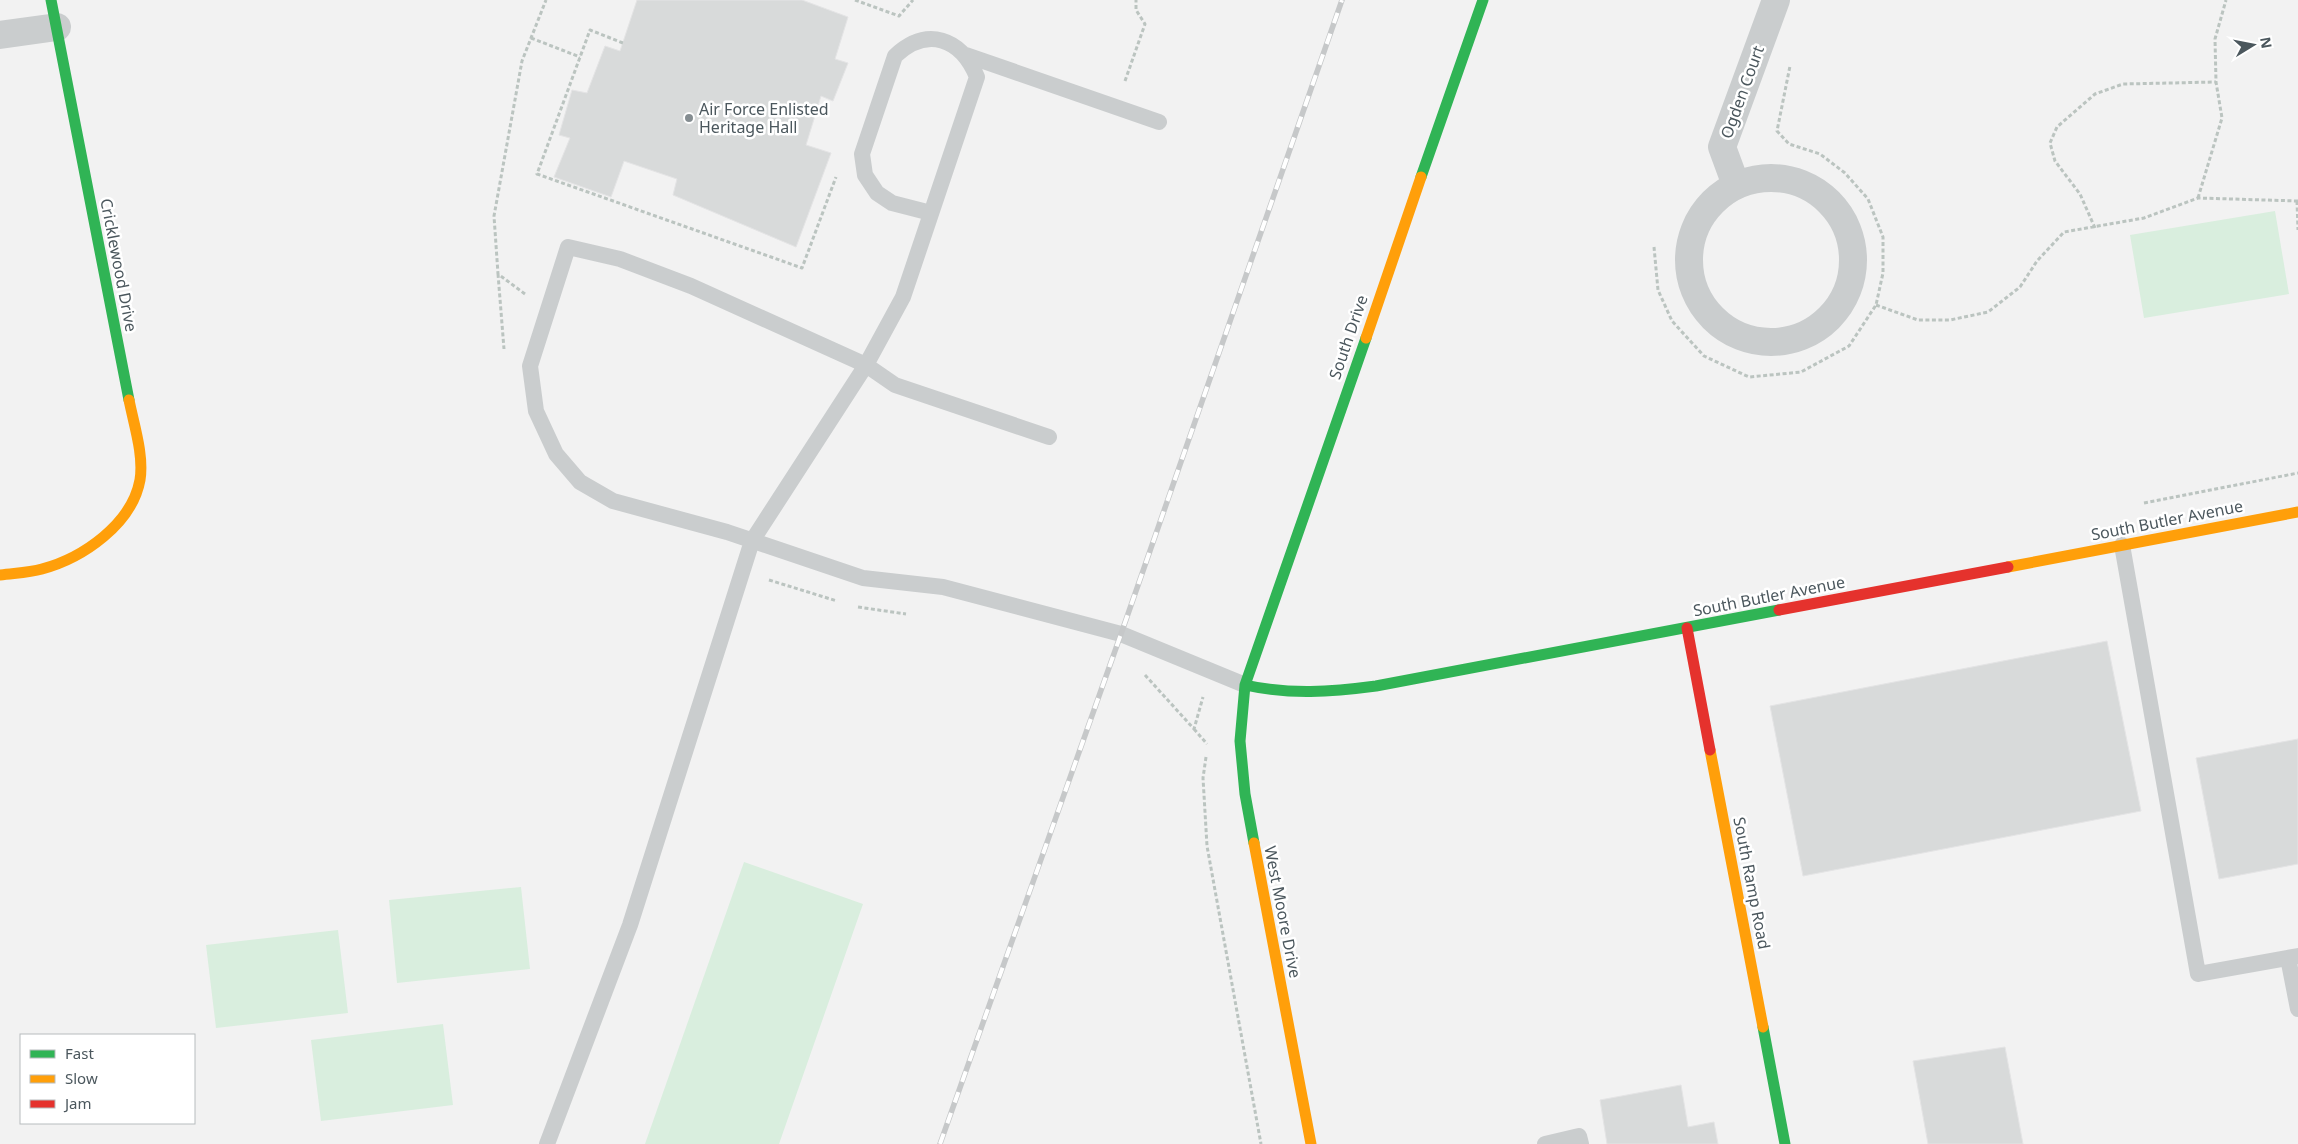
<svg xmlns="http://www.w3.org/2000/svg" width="2298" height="1144" viewBox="0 0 2298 1144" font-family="'Noto Sans',sans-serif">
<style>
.green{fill:#d9eede}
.building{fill:#d8dada;stroke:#e4e4e5}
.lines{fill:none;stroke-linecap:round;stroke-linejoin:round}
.path{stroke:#bbc4c0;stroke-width:3;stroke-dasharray:4 2.5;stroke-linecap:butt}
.lane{stroke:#cacdce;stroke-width:16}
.street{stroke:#cacdce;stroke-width:28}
.fast{stroke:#30b455;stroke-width:11}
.slow{stroke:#ff9f0a;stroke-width:11}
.jam{stroke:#e5322d;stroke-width:11}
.rail-casing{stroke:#c6c8c9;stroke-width:5.5}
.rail{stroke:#fff;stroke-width:4;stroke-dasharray:11;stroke-linecap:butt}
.poi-dot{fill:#858d91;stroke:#fff;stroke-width:2}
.labels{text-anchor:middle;stroke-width:5;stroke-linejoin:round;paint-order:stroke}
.street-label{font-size:16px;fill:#4b575d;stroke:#fff}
.poi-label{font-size:16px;fill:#4b575d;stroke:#fff;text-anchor:start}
</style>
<rect width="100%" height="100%" fill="#f2f2f2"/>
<path class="green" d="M2275,211L2289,294L2144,318L2130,235Z
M744,862L863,904L779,1144H645Z
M521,887L530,969L397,983L389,900Z
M338,930L348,1013L216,1028L206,945Z
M443,1024L453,1105L321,1121L311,1040Z"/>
<path class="building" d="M637,0H802L848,17L835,59L848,63L833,101L821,96L806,145L831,153L796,247L673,195L677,179L624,161L611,197L554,177L570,138L559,135L572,90L587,93L605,46L620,51Z
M2107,641L2141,811L1803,876L1770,706Z
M2298,739V864L2219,879L2196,758Z
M2005,1047L2023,1144H1928L1913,1061Z
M1681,1085L1688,1127L1714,1122L1718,1144H1607L1600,1100Z"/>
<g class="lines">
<path class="path" d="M855,0L899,16L913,0
M531,38L580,57
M623,43L590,30L537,174L802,268L836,177
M1125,81L1145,24L1136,10V0
M2198,198L2222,118L2216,82L2215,39L2226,0
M2297,201L2298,230
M2095,228L2080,194L2055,161L2050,143L2057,127L2095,94L2123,84L2216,82
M1654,247L1658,290L1672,321L1704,356L1749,377L1801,372L1849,346L1876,305L1883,273V237L1868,199L1845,173L1820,154L1789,144L1777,131L1790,66
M498,274L504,349
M525,294L498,274L494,216L522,61L546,0
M1876,305L1918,320H1950L1988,312L2020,287L2037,261L2064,232L2144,218L2198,198L2298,201
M2144,503L2298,473
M769,580L837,601
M858,607L906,614
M1145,675L1194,729L1203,697
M1194,729L1207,744
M1206,757L1203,778L1207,846L1261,1144"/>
<path class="lane" d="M966,55L1159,122
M1049,437L895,385L866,365L691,286L620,259L568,247L530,366L536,411L556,454L580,482L613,501L727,532L863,578L943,587L1121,634L1245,685
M2122,545L2198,974L2298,956
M2288,958L2298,1009
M547,1144L630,925L752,541L866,365L903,297L977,77C961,38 927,26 895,56L862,154L865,175L877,193L892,203L931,213
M1545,1144L1579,1136L1581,1144"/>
<path class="street" d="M0,35L57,27
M1689 260a82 82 0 1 1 164 0a82 82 0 1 1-164 0Z
M1736,185L1722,147L1776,0"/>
<path class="fast" d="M51,0L129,400
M1421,177L1483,0
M1245,685C1290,695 1331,692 1376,686L1779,610
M1254,843L1245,794L1240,741L1245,685L1366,338
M1763,1027L1785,1144"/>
<path class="slow" d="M1366,338L1421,177
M2008,567L2298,512
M0,575C14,573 28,573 42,569C83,558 132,524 140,480C144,455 134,425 129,400
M1710,750L1763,1027
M1254,843L1311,1144"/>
<path class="jam" d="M1779,610L2008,567
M1687,628L1710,750"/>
<g class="rail-casing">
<path id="rail" d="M940,1144L1121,634L1342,0"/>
</g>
<use href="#rail" class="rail"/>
</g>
<circle class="poi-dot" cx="689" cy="118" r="5"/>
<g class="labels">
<g class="street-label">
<text transform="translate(1742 92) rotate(-70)" y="6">Ogden Court</text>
<text transform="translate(119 265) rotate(79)" y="6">Cricklewood Drive</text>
<text transform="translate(1348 337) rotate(-71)" y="6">South Drive</text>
<text transform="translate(2167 520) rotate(-11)" y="6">South Butler Avenue</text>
<text transform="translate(1769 596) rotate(-11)" y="6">South Butler Avenue</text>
<text transform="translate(1752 883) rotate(79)" y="6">South Ramp Road</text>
<text transform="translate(1283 912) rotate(79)" y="6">West Moore Drive</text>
</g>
<g class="poi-label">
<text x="699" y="115">Air Force Enlisted<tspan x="699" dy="18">Heritage Hall</tspan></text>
</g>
</g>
<rect x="20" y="1034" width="175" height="90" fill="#ffffff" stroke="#b7bcbe"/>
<rect x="30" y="1050" width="25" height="8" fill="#30b455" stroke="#b7bcbe"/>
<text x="65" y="1059" font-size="15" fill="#4b575d">Fast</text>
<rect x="30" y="1075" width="25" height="8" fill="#ff9f0a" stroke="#b7bcbe"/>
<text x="65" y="1084" font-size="15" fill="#4b575d">Slow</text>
<rect x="30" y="1100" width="25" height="8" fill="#e5322d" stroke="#b7bcbe"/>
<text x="65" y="1109" font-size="15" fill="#4b575d">Jam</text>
<g transform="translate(2253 45) rotate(80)" stroke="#ffffff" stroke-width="4" paint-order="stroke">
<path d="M0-4L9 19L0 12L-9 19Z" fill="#4b575d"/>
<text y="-8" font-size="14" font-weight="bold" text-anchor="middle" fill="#4b575d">N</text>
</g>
</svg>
